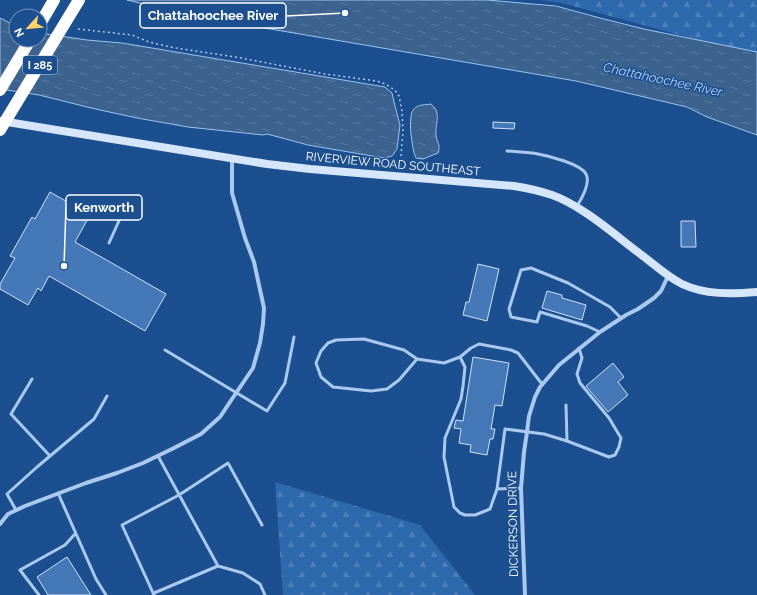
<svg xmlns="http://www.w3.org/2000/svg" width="757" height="595" viewBox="0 0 757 595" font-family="Raleway,sans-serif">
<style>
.forest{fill:url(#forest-firs)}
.water{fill:url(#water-ripples);stroke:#9cc4f0}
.building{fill:#4478b7;stroke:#cfe3fa}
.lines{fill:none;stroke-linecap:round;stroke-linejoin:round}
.path{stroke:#a9c9ee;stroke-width:1.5;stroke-dasharray:2 3;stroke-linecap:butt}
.lane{stroke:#a9c9ee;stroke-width:3}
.street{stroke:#a9c9ee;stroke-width:4}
.secondary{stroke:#d6e6fa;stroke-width:8}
.highway{stroke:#fff;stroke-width:12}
.highway-bridge{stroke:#fff;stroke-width:12}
.labels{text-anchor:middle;stroke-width:3;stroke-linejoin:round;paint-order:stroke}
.shield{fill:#1b4f8f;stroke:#bbcadd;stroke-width:1}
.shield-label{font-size:11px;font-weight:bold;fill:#fff}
.street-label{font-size:12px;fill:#fff;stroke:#1b4f8f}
.water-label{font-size:13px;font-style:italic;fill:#b5d3f5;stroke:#1b4f8f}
.leader{fill:none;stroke:#fff;stroke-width:1.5}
.callout-dot{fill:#fff;stroke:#1b4f8f;stroke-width:1.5}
.callout{fill:#1b4f8f;stroke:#fff;stroke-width:1.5}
.callout-label{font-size:13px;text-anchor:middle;font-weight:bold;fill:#fff}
</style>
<defs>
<pattern id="forest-firs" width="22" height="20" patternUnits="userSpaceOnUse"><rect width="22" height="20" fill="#2e69ad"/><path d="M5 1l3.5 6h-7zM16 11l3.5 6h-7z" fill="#4d80b9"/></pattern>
<pattern id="water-ripples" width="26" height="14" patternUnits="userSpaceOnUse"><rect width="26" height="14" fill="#3c6290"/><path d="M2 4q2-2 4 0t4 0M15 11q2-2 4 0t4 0" fill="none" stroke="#597aa1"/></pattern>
</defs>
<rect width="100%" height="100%" fill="#1b4f8f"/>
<path class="forest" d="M539,0H757V56L562,3Z
M275,482L420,525L475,595H283Z"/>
<path class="water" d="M127,0H487L556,6L600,18L644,29L757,52V135L707,117L687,107L576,81L194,16Z
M0,18L6,21L16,27V40H40V33L87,40L122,43L385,87L392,93L394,102L400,125L397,149L392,156L384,158L308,145L267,134L263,135L188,127L137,118L91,108L39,95L0,89Z
M431,104C442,113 435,123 436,135C437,144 441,143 438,153L423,159L416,158C412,150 407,115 414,109C418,104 426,105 431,104Z"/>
<path class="building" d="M493,122L515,123L514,129L493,128Z
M50,192L90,215L75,242L166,294L145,331L49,276L41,291L38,288L28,305L0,289V284L15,258L10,256L32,217L35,219Z
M681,221H695L696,247H681Z
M478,264L499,269L487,321L463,315L466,302H469Z
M547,291L562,295V298L586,305L582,320L542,308Z
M473,357L509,363L502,406L495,405L491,429H495L493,439H490L487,455L470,452L471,445L459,443L461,429L454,428L456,420L463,421Z
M613,363L624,377L618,382L628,395L608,412L586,386Z
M67,557L91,595H48L37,577Z"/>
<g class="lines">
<path class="path" d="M78,29L132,35L149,42L170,47L241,58L325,74L355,78L377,81L385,84L395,90L399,96L402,111L403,131L400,168"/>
<path class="lane" d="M507,151C517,152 528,152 538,154C549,156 581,164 586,174C591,183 582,198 577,206
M109,243L127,203
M600,332L587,326L540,312L537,322L511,317L509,309L521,270L531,268L568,283L610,307L621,318
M165,350L267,411L285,383L294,337
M460,357L465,367L463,386L461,399L445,438L444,457L454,507L460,513L465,515H475L490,509L497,489L521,488
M417,359L399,380L387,389L371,391L333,387L321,377L316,363L321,351L328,343L336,340L364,339L404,350L417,359L444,363L460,357L471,348L479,344L511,350L518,353L542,384
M32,379L11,414L50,456
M566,405L567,441
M158,456L218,566L243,573L260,584L265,595
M497,489L505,429L544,434L567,441L609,457L615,455L619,447L621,438L609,418L580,383L577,374L582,358L579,348
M58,493L96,579L106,595
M16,510L7,494L37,467L94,419L107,396
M154,593L218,566
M39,595L20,570L65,545L75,534
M154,595L122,525L179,495L228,463L262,525"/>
<path class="street" d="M0,524L8,514L25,506L86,483L117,473L143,463L172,449L201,434L220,417L232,399L253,368L260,343L263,324L264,308L254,262L245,238L232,193V158
M525,595L521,488L524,452L527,432L529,416L535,397L540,387L559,365L600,332L626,315L638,309L654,298L661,291L668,276"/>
<path class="secondary" d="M1,121L267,164L310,169L514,186C527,188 540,191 552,195C583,206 616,236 643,256C656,266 668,277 682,284C705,295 732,294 757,292"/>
<path class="highway" d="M40,24L54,0
M0,90L30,40"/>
<path class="highway-bridge" d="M0,130L79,0"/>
</g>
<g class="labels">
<rect class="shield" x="23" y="56" width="34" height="18" rx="3"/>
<g class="shield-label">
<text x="40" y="69">I 285</text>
</g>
<g class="street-label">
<text transform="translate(393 164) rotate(5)" y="4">RIVERVIEW ROAD SOUTHEAST</text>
<text transform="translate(513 524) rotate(-91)" y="4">DICKERSON DRIVE</text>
</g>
<g class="water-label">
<text transform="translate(663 79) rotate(12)" y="5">Chattahoochee River</text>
</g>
</g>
<path class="leader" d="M345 13L286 16M64 266L66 207"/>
<g class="callout-dot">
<circle cx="345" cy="13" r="4"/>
<circle cx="64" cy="266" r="4"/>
</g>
<g class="callout">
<rect x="140" y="3" width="146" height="25" rx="4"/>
<rect x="66" y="195" width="76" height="25" rx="4"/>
</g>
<g class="callout-label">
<text x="213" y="20">Chattahoochee River</text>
<text x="104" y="212">Kenworth</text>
</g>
<g transform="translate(28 28) rotate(243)"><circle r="19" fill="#1b4f8f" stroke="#7695bc"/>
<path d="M0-3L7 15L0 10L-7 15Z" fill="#ffd166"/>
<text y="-6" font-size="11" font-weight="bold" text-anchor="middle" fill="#ffffff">N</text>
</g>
</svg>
